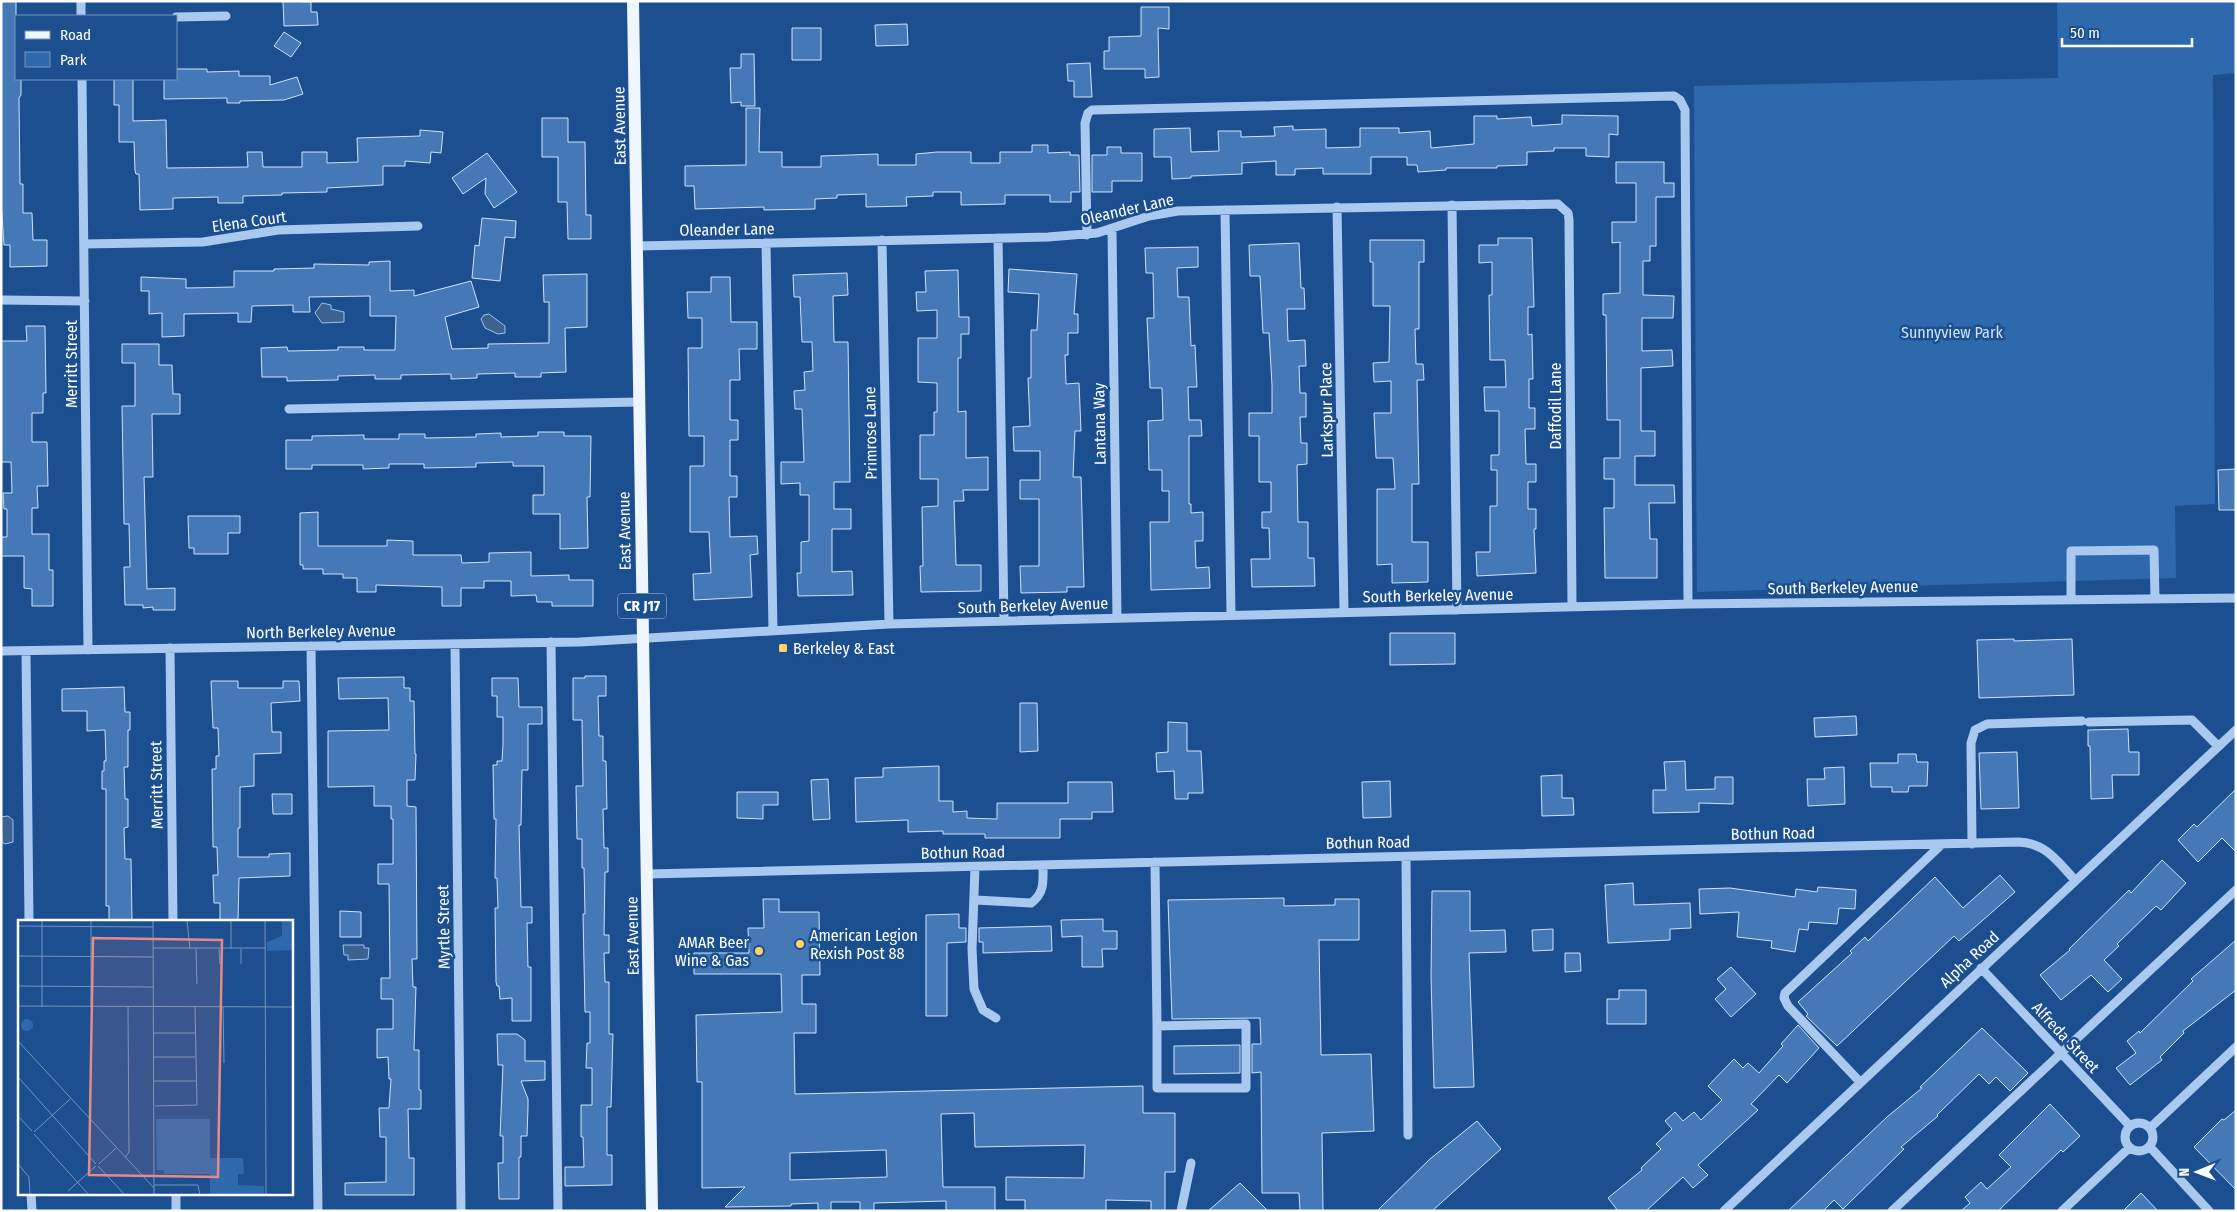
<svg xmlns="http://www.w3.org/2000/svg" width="2237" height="1212" viewBox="0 0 2237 1212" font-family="'Fira Sans Condensed',sans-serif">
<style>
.green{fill:#2e69ad}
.water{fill:#3c6290;stroke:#9cc4f0}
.building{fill:#4478b7;stroke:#cfe3fa;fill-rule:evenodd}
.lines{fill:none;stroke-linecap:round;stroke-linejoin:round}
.minor{stroke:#a9c9ee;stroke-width:9}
.major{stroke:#f0f6ff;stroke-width:12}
.poi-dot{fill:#ffd166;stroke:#1b4f8f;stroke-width:2}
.labels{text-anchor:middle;stroke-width:5;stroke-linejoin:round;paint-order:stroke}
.shield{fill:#1b4f8f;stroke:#bbcadd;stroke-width:1}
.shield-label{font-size:15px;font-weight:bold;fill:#fff}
.street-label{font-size:16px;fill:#fff;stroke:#1b4f8f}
.park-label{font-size:16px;fill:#cfe3fa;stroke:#1b4f8f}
.poi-label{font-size:16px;fill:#fff;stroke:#1b4f8f;text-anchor:start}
.inset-road{fill:none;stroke:#7695bc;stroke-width:1}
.view{fill:#e88989;fill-opacity:0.15;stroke:#e88989;stroke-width:2.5}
.inset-edge{fill:none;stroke:#fff;stroke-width:2.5}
</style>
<rect width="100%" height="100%" fill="#1b4f8f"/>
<path class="green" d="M2057,1H2236V73L2213,75L2215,504L2175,506L2176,578L1697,592L1694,86L2058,78Z"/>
<path class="water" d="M322,303L331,305V309L344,312V322L322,323L315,313Z
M489,314L505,326V333L498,334L485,328L481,319L484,315Z
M8,816L13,820V842L5,844L2,842L1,817Z
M343,945H364V948H369L368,959L348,960V955H344Z"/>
<path class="building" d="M1,1H16V79H21V95L19,98L20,184H23V213H32L33,240H47V266L10,267V245H4L1,201Z
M283,1L311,2V12H317L318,25L284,26Z
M1141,7H1169V29L1158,28L1159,77L1145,78V69H1104V51H1109V37L1141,36Z
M907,24L908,45L876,46L875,25Z
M792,28H821V60H792Z
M284,32L301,43L291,57L274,46Z
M741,54H754L755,106H741V102L731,103L730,68H741Z
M1090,63L1092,97H1074V81H1068L1067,64Z
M176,69H207V72L239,71V76H270V85L297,77L303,94L284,100L240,101V103H227V98L164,99V79H176Z
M114,79H133V121L166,120L167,168L248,167L247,152H262L263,167H302V152H327V163L358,162L357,138L420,136V130L443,132L441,153L431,152L430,163L405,161V166H383V185L327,188V192L282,193V195L243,196V203H218V197L173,198V209L140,210L139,174H136L135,171L134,142H119V105H114Z
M746,108H760L759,152H782V167H821V156L878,154V165H916V154L937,152H971V163H1000V152H1032V145H1048V153L1070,152V155H1079L1080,192H1071V202H1050V195H1005V204L961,205V192H933V196L906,197L907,206L866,207V194L837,195V198L815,199V209L764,210V207L695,209L694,186H685V166L746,165Z
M1562,115L1618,116V135L1609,134V157L1586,156V148H1554V151L1527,152V165L1497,166V168H1446V170L1418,172L1417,165H1407V157H1371V174H1323V168L1295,169V175H1276V161L1242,163V174L1191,176V178L1172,179L1171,157H1154V129L1190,128L1191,152L1219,151L1218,131H1241V137L1275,136L1274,127L1293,126V130L1326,129V148L1360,147V128H1399V133L1430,131L1431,148L1474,144V116H1497V119L1531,117L1532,126L1562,124Z
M542,118H568V142H585L586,215H591V239H568L567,202H558V157H542Z
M1107,147H1121V153H1142V181H1112V192H1092V155H1107Z
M487,153L517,192L494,208L485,194L486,178L463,194L452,178Z
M1616,162H1664V183H1674V197H1656V246H1650V261H1643V295L1674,296L1673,318H1642V351L1672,350L1673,366L1641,368V431H1655V456H1635V485H1674L1675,503H1649L1650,539H1657V578H1605L1604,508H1614V479H1604V458H1620V420H1607L1606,315H1603V294L1620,293V242L1612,243V222H1636V183H1616Z
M482,218L516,221L515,238L505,237L500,281L472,278L475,245L479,246Z
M1498,238H1532L1534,307H1528V335L1532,334L1533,379H1529V408H1535V429H1525L1526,464H1536V482H1528V509H1536V529H1534L1536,573L1477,576L1476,552H1490V506H1497V470H1491V455H1499V411H1485L1484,387H1506L1505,360H1490L1489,295H1492V262L1479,263V245H1498Z
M1370,240H1424V262H1419V329H1415L1416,364H1423L1424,380H1417L1419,484H1412V542H1428V582L1392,583V564L1377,565V489H1395L1393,458H1376L1374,413H1391V381L1374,382L1373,363L1389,362L1390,306H1373V262H1370Z
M1299,243L1301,288H1304L1305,309H1287L1288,341L1305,340L1306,366H1299L1300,393H1306V417H1300L1301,443H1307V464L1297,465L1298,522H1308V558H1314L1315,586L1252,587L1251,559H1270L1269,528H1262V512H1271V482H1259V436H1249V413H1272V385L1269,333H1263L1260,276H1250L1249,245Z
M1198,247V267L1177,268L1178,297H1189L1191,346L1195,345L1197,387H1188L1189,420H1201L1202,436H1189V504H1191V513L1203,512V541H1195L1196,568L1209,567L1210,588L1151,590L1150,522H1169V491H1162V470H1149L1148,421L1163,420L1162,388H1150L1147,318H1154L1153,273H1146L1145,248Z
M390,261V291L414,290V296L471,281L479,307L445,317L452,349L488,348V344L549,343V302H544L543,275L587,274V327L565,328L566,372L541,373V377H515V373L477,374V378L451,379V374L401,375V379H375V375L338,376V380L287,381V377H262L261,348L287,347L288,351L338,350V347H364V350H395L396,316H370V296L309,297L310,312H293V305L252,306L251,322H238V313L184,314V336L162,337V313L149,314V291H141V277L186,279V288L234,287V271H274V269L314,268V264L369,265V262Z
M1009,269L1077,274L1074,314H1078V333H1068V355H1065L1066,384L1079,383L1081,431H1075L1073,477H1081L1084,587H1067V592L1021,593L1020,566H1039V499H1020V480H1040V451H1014L1013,427L1030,426L1028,378H1031V330H1037L1039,294L1008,292Z
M958,270L959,317H969V334H961V358H958V412L966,411V458L988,457V490H963L964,501H954L956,565H981V591L921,592L920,566H923L922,507L938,506V479H920V435H934V412H937V383L918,382V338H937V310L917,311L916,292H926L925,271Z
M847,273L848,295L833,296L834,342H848L850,482H834V509H851V529H832V572L852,571L853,595L798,596L797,573H801V542L809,541V495H800V483L781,484V462H804L802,409H795L794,391L805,390L804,372L813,371L812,342H802L800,297H794L793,275Z
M711,277H730L731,322H757V349H739L740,380H730V420H738V440H730V476H737V497H729L730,537L757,536L758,554L750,555L752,597L694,600L693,574L711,573L709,532H690V466H704V436H689L688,348H702V318H688L687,292H711Z
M26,326H45L46,393H43V413H32V442H47L48,486H37L38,508H32V534H49V570H53V606H32V589L24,588V556H1V537H7V509H4L3,493H12L11,462H1V341H27Z
M122,344H159V365H172L173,394H180V414H152L153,477H144L147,589L175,588V610H153V607L143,608V605H125L124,567H130L129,524H124L122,406H135V363H122Z
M538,432H564V436H591L590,497H587L588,548L560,549V514H533V495H544V466H513V462L476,463V467L424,468V464H389V468L363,469V465H312V469H286V440H312V436L364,435V439H399V434H425V438L476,437V434L501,433V437L538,436Z
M2236,469V510H2219L2218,470Z
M318,512V546H387V540L413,541V555H461L462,563L489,562V553L531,552V576L569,575V580H593V606H552V602H537L536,595L511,596V581H484V588H461V606H442V587L376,585V592H357V578H343V574H323V569H303V565H300V513Z
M188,516H240V533H228V554H194V548H189Z
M1390,633H1455V664L1390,665Z
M2014,639V641L2072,639L2074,695L1979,698L1977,640Z
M585,676H606V696H598L599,736H603V761H606L607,809H603L604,848H608V872H605L604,935H609V953H604L605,982H609V1034H613L611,1107H607V1155H612V1185L565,1186V1167H584L583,1137H581V1105H592V1068H586L587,1043H590V1012H585L583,914H585L584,868H582V839H577L576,786H583L582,720H573V678H585Z
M404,677V688H410V701H414L415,754H416L415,780H407V806L416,807L417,959H412L413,987H416L414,1050H419V1090H421V1109H408L409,1158H414V1195H345V1183L386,1182V1137H380L379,1108H389L391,1079H389L388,1057L377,1058V1029H393V999H381V978H390L389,884H378V864H393V819H391V806H374V786L328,787V731L389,730L388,698L339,699L338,678Z
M492,678H518L519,707H542V724H528V770H522L521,825H519L521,907H532V923H527L528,967H531V1021H512V998L500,999L499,986H497L496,982L495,908H498L497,878H495L496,819H494L493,765H497V761H502L503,743V717H497V696H492Z
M211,681H238V688H283V681H299L300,701L271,703L272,732H281V753L254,754V786L240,787V828H238V857H269V854L290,853V876L239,878L238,921H220V903H214L213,875H218L217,847H213L212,769H216V756H219L218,728H213Z
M124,687L125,712H130V730H128V767H124L125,799H128V827L124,828L125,859H131L132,921H109V906H106V789H102V771H104V761H106L105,730L87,731V711H62V689Z
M1020,703H1037L1038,751L1020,752Z
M1856,716L1857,735L1815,737L1814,718Z
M1168,722L1187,723V751H1201L1203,793H1188V799H1175L1174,771L1157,772L1156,753L1168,752Z
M2128,729L2129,752H2139V775H2112L2113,798L2091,799L2090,746H2088V730Z
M2017,752L2019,808L1981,809L1979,753Z
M1898,754H1916L1917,762H1928L1927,786H1909L1908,792H1892V787H1871L1870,763H1898Z
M1685,761L1686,790L1715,789V777H1733V804L1699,803V812L1653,813V790H1666L1664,762Z
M939,766V801H953V812L967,811V818L997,819V803H1068V782H1112L1113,812H1092V819H1060V838H985V834H943V831L908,832V820L856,822L855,778L883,777V768Z
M1844,767L1845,804L1808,806L1807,779H1825L1824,768Z
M1562,775V798H1573L1574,815L1542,816L1541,776Z
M828,779L830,819L813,820L811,780Z
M1390,781L1391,817L1363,818L1362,782Z
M2236,789V852L2222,838L2198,862L2178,840L2194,824L2197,827Z
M737,792H778V805H763V819L737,818Z
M272,794H292V814H273Z
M2162,860L2186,883L2161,910L2156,906L2117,944L2119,946L2104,960L2122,979L2108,992L2091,975L2061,1000L2040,975L2070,950L2069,949L2129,890L2131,893Z
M2000,875L2015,892L1959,941L1954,936L1837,1046L1806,1016L1808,1014L1798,1002L1852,953L1850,951L1865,937L1868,941L1935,877L1963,908Z
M1633,883L1634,905L1690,903L1691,928L1670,929V940L1608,943L1605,885Z
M1818,887L1856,890L1855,909L1839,908L1837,924L1809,922L1808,930L1799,929L1795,952L1771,948L1772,941L1737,937L1739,912L1700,914L1699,889L1730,888L1795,897L1796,889L1817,892Z
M1432,891H1470V931L1505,930L1506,952L1469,953L1474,1087L1434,1088L1431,977Z
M1284,898V906L1335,905V899H1359V940H1319L1321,1055L1371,1054L1374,1131L1322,1133L1323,1211H1300L1299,1193H1262L1261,1072L1252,1073V1044H1261L1260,1018L1172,1019L1168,900Z
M763,899H779V912H819L820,975H802V1004H816V1033H794L795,1094L1143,1086V1113H1175V1172H1165V1211H1151V1201L1106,1200V1211H1025V1200H1006V1177L1084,1178L1085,1145L975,1147L974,1113L941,1114L943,1187H995V1211H946V1201L874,1203V1211H860V1202H831V1211H818V1203L791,1204V1206L725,1207L745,1187L702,1188V1082H697L696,1015L782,1012L781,974H694V953H749L748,928H764ZM886,1150L887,1177L790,1180V1153Z
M340,911L361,912V937H340Z
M959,914V928H966V942L947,943V1016H926V915Z
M1103,919V931H1117V949H1102L1103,967H1082V936L1062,937L1061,920Z
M1051,926L1052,951L983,953V942H979V928Z
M1553,929V950L1533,951L1532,930Z
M2236,940V990L2183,1031L2184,1033L2160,1057L2162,1060L2130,1085L2116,1068L2136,1053L2127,1041L2139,1031L2140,1033L2193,981L2191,979Z
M1565,953H1580L1581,971L1565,972Z
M1731,967L1756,994L1731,1017L1715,999L1726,989L1717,979Z
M1619,990H1646V1024H1607V999H1619Z
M1798,1025L1819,1048L1787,1083L1779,1075L1751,1104L1758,1110L1698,1165L1708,1175L1693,1188L1683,1177L1646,1211H1618L1608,1198L1642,1170L1641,1168L1661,1149L1656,1144L1672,1129L1665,1121L1675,1112L1683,1121L1694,1112L1701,1120L1722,1100L1708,1086L1734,1059L1743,1068L1748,1063L1759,1073L1783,1046L1781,1044Z
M1982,1028L2028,1073L2010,1091L1996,1077L1989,1084L1979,1074L1937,1115L1938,1116L1901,1147L1904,1149L1843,1209L1834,1200L1823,1211H1788L1887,1117L1922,1088L1920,1087Z
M497,1034H517L525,1040V1061H545V1080L521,1081L528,1099V1108L527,1136H521V1157H519V1199H499L498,1163H503V1136H500L503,1065H498Z
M1240,1045V1073L1174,1074V1046Z
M2050,1104L2080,1136L2063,1152L2061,1150L1998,1211H1961L1970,1203L1965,1197L1981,1182L1987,1189L2011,1167L1999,1155Z
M2236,1110V1190L2194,1147L2222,1119L2224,1120Z
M1477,1121L1501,1149L1432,1211H1377L1430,1159Z
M1240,1183L1268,1211H1208Z
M2141,1193L2158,1211H2123Z"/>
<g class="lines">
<path class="minor" d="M81,1V16
M176,17L226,16
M82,79L88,650
M1452,205L1457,610
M1337,207L1344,612
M1225,210L1231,615
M1112,230L1117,618
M1087,235L1085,123L1088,113L1092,110L1674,96L1680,100L1685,110L1688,604
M998,238L1004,621
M882,240L889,624
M766,243L773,630
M84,244L203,242L278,230L418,226
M637,246L1048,237L1097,233L1149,216L1178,211L1558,204L1568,213L1569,220L1572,607
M1,300L85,301
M289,409L639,402
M2071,600V551L2154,550L2155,599
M551,642L558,1211
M455,644L461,1211
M311,646L318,1211
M170,648L173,921
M1,651L580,642L889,624L1688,604L2236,598
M26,651L29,921
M2089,722L2192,720L2218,746
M1972,844L1971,743L1975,730L1987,724L2082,721
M1406,857L1408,1135
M1155,862L1157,1026L1246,1024V1088H1157V1026
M975,867L972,949L974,989L983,1010L996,1018
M648,874L2019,842C2046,843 2058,862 2075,880
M975,900L1031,903C1045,893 1043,881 1043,865
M1981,968L2130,1126
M1860,1082L1788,1006L1784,998L1785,993L1941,845
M2125 1137a14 14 0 1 1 28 0a14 14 0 1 1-28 0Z
M2150,1128L2236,1047
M2150,1147L2209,1211
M31,1193L32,1211
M176,1193V1211
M1181,1211L1191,1163
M1724,1211L2236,730
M1892,1211L2236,890
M2062,1211L2129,1148"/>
<path class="major" d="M633,1L652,1211"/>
</g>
<g class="poi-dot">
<rect x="778" y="643" width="10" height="10" rx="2.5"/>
<circle cx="800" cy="944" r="5"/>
<circle cx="759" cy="951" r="5"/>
</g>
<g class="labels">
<rect class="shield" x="618" y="593.5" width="48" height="25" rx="4"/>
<g class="shield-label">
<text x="642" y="611">CR J17</text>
</g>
<g class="street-label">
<text transform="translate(619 126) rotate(-91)" y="6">East Avenue</text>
<text transform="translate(1127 209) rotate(-13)" y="6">Oleander Lane</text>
<text transform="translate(249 221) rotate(-8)" y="6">Elena Court</text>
<text transform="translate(727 229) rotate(-1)" y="6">Oleander Lane</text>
<text transform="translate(71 364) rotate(-90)" y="6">Merritt Street</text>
<text transform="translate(1555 406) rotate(-90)" y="6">Daffodil Lane</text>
<text transform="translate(1326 410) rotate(-91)" y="6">Larkspur Place</text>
<text transform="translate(1099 424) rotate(-91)" y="6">Lantana Way</text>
<text transform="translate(870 433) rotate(-91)" y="6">Primrose Lane</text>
<text transform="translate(624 531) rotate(-91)" y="6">East Avenue</text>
<text transform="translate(1843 587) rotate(-1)" y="6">South Berkeley Avenue</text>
<text transform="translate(1438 595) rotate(-1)" y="6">South Berkeley Avenue</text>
<text transform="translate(1033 605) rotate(-2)" y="6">South Berkeley Avenue</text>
<text transform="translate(321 631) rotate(-1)" y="6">North Berkeley Avenue</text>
<text transform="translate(156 785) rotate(-91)" y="6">Merritt Street</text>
<text transform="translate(1773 833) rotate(-1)" y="6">Bothun Road</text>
<text transform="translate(1368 842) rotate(-1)" y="6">Bothun Road</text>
<text transform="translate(963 852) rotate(-1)" y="6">Bothun Road</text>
<text transform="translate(443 927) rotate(-91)" y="6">Myrtle Street</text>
<text transform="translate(632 936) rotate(-91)" y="6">East Avenue</text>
<text transform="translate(1969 959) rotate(-43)" y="6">Alpha Road</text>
<text transform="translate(2066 1037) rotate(47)" y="6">Alfreda Street</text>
</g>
<g class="park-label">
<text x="1952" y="338">Sunnyview Park</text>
</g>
<g class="poi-label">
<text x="793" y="654">Berkeley &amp; East</text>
<text x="810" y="941">American Legion<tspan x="810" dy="18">Rexish Post 88</tspan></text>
<text x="749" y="948" text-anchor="end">AMAR Beer<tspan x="749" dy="18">Wine &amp; Gas</tspan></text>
</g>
</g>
<g transform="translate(18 920)">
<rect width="275" height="275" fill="#1b4f8f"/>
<path d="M248,0H275V30L249,31V22L264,16V1ZM3 105a6 6 0 1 1 12 0a6 6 0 1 1-12 0ZM138,199H192V238H225L226,254H220V265L246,266V275H192V254H146V250H139Z" fill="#2e69ad"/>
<path class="inset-road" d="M135,0L136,275M169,0L172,29M247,0L248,275M0,6L135,7M135,28H248M178,29L179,64M201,29L202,44M213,29V0M223,29V44M0,36L135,37M0,66L135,67M0,86L275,87M24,87V0M73,87V0M205,87L206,143M136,113H177M0,121L136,268M136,137H177M0,157L78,244M136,161H179M137,186L179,185L177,87M0,196L14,211M16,212L52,179M16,214L71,275M107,238L111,232L110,87M0,244L11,257L12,275M81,244L98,228M80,246L107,275M136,265H180L182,275M50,271L78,246"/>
<path class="view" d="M75,18L204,20L200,257L71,255Z"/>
<rect width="275" height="275" class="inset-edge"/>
</g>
<rect width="2237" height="1212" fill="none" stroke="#ffffff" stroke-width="5"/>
<rect x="15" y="15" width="162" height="65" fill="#1b4f8f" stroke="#7695bc"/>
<rect x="25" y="31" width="25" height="8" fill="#f0f6ff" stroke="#7695bc"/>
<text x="60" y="40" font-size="15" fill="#ffffff">Road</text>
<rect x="25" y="52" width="25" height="15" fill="#2e69ad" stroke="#7695bc"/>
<text x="60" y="65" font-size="15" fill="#ffffff">Park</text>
<g transform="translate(2197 1172) rotate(269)" stroke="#1b4f8f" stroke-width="4" paint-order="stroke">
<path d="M0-4L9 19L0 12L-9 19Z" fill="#ffffff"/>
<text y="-8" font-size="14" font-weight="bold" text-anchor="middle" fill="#ffffff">N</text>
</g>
<path d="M2062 38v8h130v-8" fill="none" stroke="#ffffff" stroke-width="2.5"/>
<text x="2070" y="38" font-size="15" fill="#ffffff" stroke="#1b4f8f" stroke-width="4" paint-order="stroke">50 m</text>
</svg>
